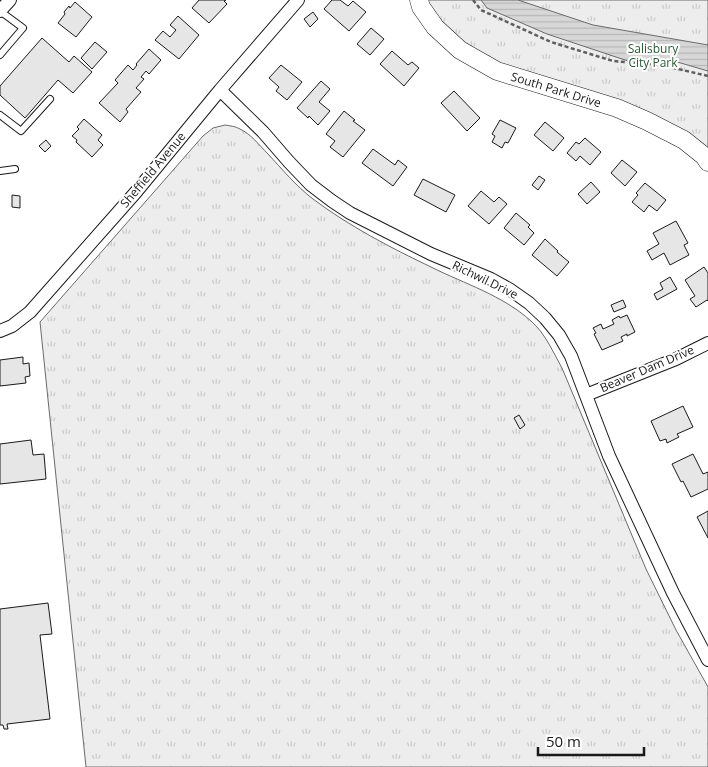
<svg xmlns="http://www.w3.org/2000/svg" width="708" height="767" viewBox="0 0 708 767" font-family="'Open Sans',sans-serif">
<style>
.grass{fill:url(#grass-tufts);stroke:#6a6a6a}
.water{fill:url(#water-rules);stroke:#6a6a6a}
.building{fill:#e6e6e6;stroke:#1a1a1a}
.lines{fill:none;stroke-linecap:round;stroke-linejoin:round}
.lane-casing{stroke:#1a1a1a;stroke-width:8}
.street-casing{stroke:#1a1a1a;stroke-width:14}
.secondary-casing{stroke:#1a1a1a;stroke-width:19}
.path{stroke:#5f5f5f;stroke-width:2.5;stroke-dasharray:4 2.5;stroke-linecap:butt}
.lane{stroke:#fff;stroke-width:6}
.street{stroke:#fff;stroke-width:12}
.secondary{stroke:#fff;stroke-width:18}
.labels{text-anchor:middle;stroke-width:4;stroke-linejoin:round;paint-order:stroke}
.park-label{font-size:12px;fill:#2b5a34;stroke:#fff}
.street-label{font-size:12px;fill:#1a1a1a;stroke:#fff}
</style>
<defs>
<pattern id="grass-tufts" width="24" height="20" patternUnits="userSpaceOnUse" patternTransform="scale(1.25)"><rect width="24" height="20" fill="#ededed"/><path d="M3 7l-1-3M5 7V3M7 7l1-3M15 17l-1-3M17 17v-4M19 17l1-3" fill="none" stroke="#cbcbcb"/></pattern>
<pattern id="water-rules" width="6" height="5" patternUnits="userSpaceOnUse" patternTransform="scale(1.25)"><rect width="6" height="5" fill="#d7d7d7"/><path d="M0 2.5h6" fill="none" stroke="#b8b8b8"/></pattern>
</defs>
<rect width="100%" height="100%" fill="#fff"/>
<path class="grass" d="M427,0H708V152L477,53C458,38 437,22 427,0Z
M225,125C230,126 235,126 240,129C251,134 259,145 268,154C282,169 296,186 313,199C349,226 391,248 431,267C465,284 502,295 531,321C545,333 553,352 562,368L646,569L676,630L708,687V767H86L40,322L203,136L213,128Z"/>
<path class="water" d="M481,0H518L593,25L708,45V71L667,59L628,61L547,34L487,8Z"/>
<path class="building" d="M199,0H226L224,1L227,4L209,23L192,8Z
M332,0H340L348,6L353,1L366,12L349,31L324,9Z
M75,2L92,17L76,37L58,23L65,14L64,12L69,6L70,8Z
M313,12L318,19L310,27L304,19Z
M178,16L199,35L179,59L155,40L163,31L170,37L176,30L170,25Z
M371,28L384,39L370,55L357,44Z
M42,38L69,62L74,56L92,72L73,93L58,80L25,118L0,95V86Z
M95,42L107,52L92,69L81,58Z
M149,49L161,60L149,74L146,71L141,77L144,79L136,88L141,92L126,109L128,112L120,122L99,103L118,83L115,80L128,65L133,70L137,65L136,64Z
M392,51L408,65L412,62L419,68L404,86L380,64Z
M281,65L302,82L287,100L276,91L279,87L269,78Z
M321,81L330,89L319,102L330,111L318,125L309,116L308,118L297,108Z
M454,91L480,118L467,131L441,103Z
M344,111L355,120L353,121L365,130L343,157L330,147L335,141L326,134Z
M84,119L102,135L98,140L103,145L92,157L76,142L77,140L72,136L79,129L77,127Z
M500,120L516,128L508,143L505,142L502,148L492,142L495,136L492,134Z
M545,122L564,138L553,151L534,135Z
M585,138L601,152L590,165L580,156L576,161L567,153L576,142L579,144Z
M46,140L51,146L45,152L39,146Z
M373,149L395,165L398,160L407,167L393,186L362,163Z
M622,160L637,172L625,186L611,173Z
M539,176L545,180L538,190L532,185Z
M423,179L455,195L446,212L414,195Z
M591,182L600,192L587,204L578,194Z
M645,183L666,200L657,211L649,205L644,212L632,202L638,195L636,193Z
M481,191L494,202L499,197L507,204L489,224L468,206Z
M12,195L20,196V208L12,207Z
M516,213L530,225L528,227L534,233L524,245L504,228Z
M676,221L688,243L684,245L689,255L670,265L664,253L652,260L647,251L659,244L653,233Z
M545,239L558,251L557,252L569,262L557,276L532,255Z
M704,267L708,273V301L707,300L696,307L690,299L695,296L685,280Z
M670,277L677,289L657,300L654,294L663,289L660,283Z
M623,300L626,307L614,312L611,305Z
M627,315L635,332L627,336V334L621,337L623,341L602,350L594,334L596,333L593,328L601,324L603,329L614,324L612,320L619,316L620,318Z
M23,357V364L29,363L30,376L25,377L26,383L0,386V360Z
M683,406L693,427L677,434L679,437L667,443L666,439L660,441L651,421Z
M519,415L525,425L520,429L514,418Z
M31,440L33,455L44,454L46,479L0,484V444Z
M693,454L703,474L708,472V489L691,497L683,481L681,482L672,464Z
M708,511V538L697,517Z
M48,603L52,634L40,635L50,719L7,724L8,729H4L3,725H0V609Z"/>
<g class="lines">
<g class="lane-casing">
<path id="lane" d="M0,11L23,28L0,55
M0,115L21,131L50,99
M0,171L15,169"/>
</g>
<g class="street-casing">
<path id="street" d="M0,11L10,0
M220,90L263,132L289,162L311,185L332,201L350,213L431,254L491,279L509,289L529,303L545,318L559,335L571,356L609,456L673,593L708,660
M0,331L12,326L30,312L136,192L220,90L298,0
M586,395L676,359L708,343"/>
</g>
<g class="secondary-casing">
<path id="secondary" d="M419,0L421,7L435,27L460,50L497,71L617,108L647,121L684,140L704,156L708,162"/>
</g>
<path class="path" d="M473,0L481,10L551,42L613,61L661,65L708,76"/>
<use href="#lane" class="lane"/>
<use href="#street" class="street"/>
<use href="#secondary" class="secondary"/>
</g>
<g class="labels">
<g class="park-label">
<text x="653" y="53">Salisbury<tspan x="653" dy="14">City Park</tspan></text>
</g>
<g class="street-label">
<text transform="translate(556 90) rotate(17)" y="4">South Park Drive</text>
<text transform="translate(153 170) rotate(-50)" y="4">Sheffield Avenue</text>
<text transform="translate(485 280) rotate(26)" y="4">Richwil Drive</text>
<text transform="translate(647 369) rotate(-23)" y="4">Beaver Dam Drive</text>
</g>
</g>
<path d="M538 747v8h106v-8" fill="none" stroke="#1a1a1a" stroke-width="2.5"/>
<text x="546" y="747" font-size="15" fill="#1a1a1a" stroke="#ffffff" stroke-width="4" paint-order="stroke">50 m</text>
</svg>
